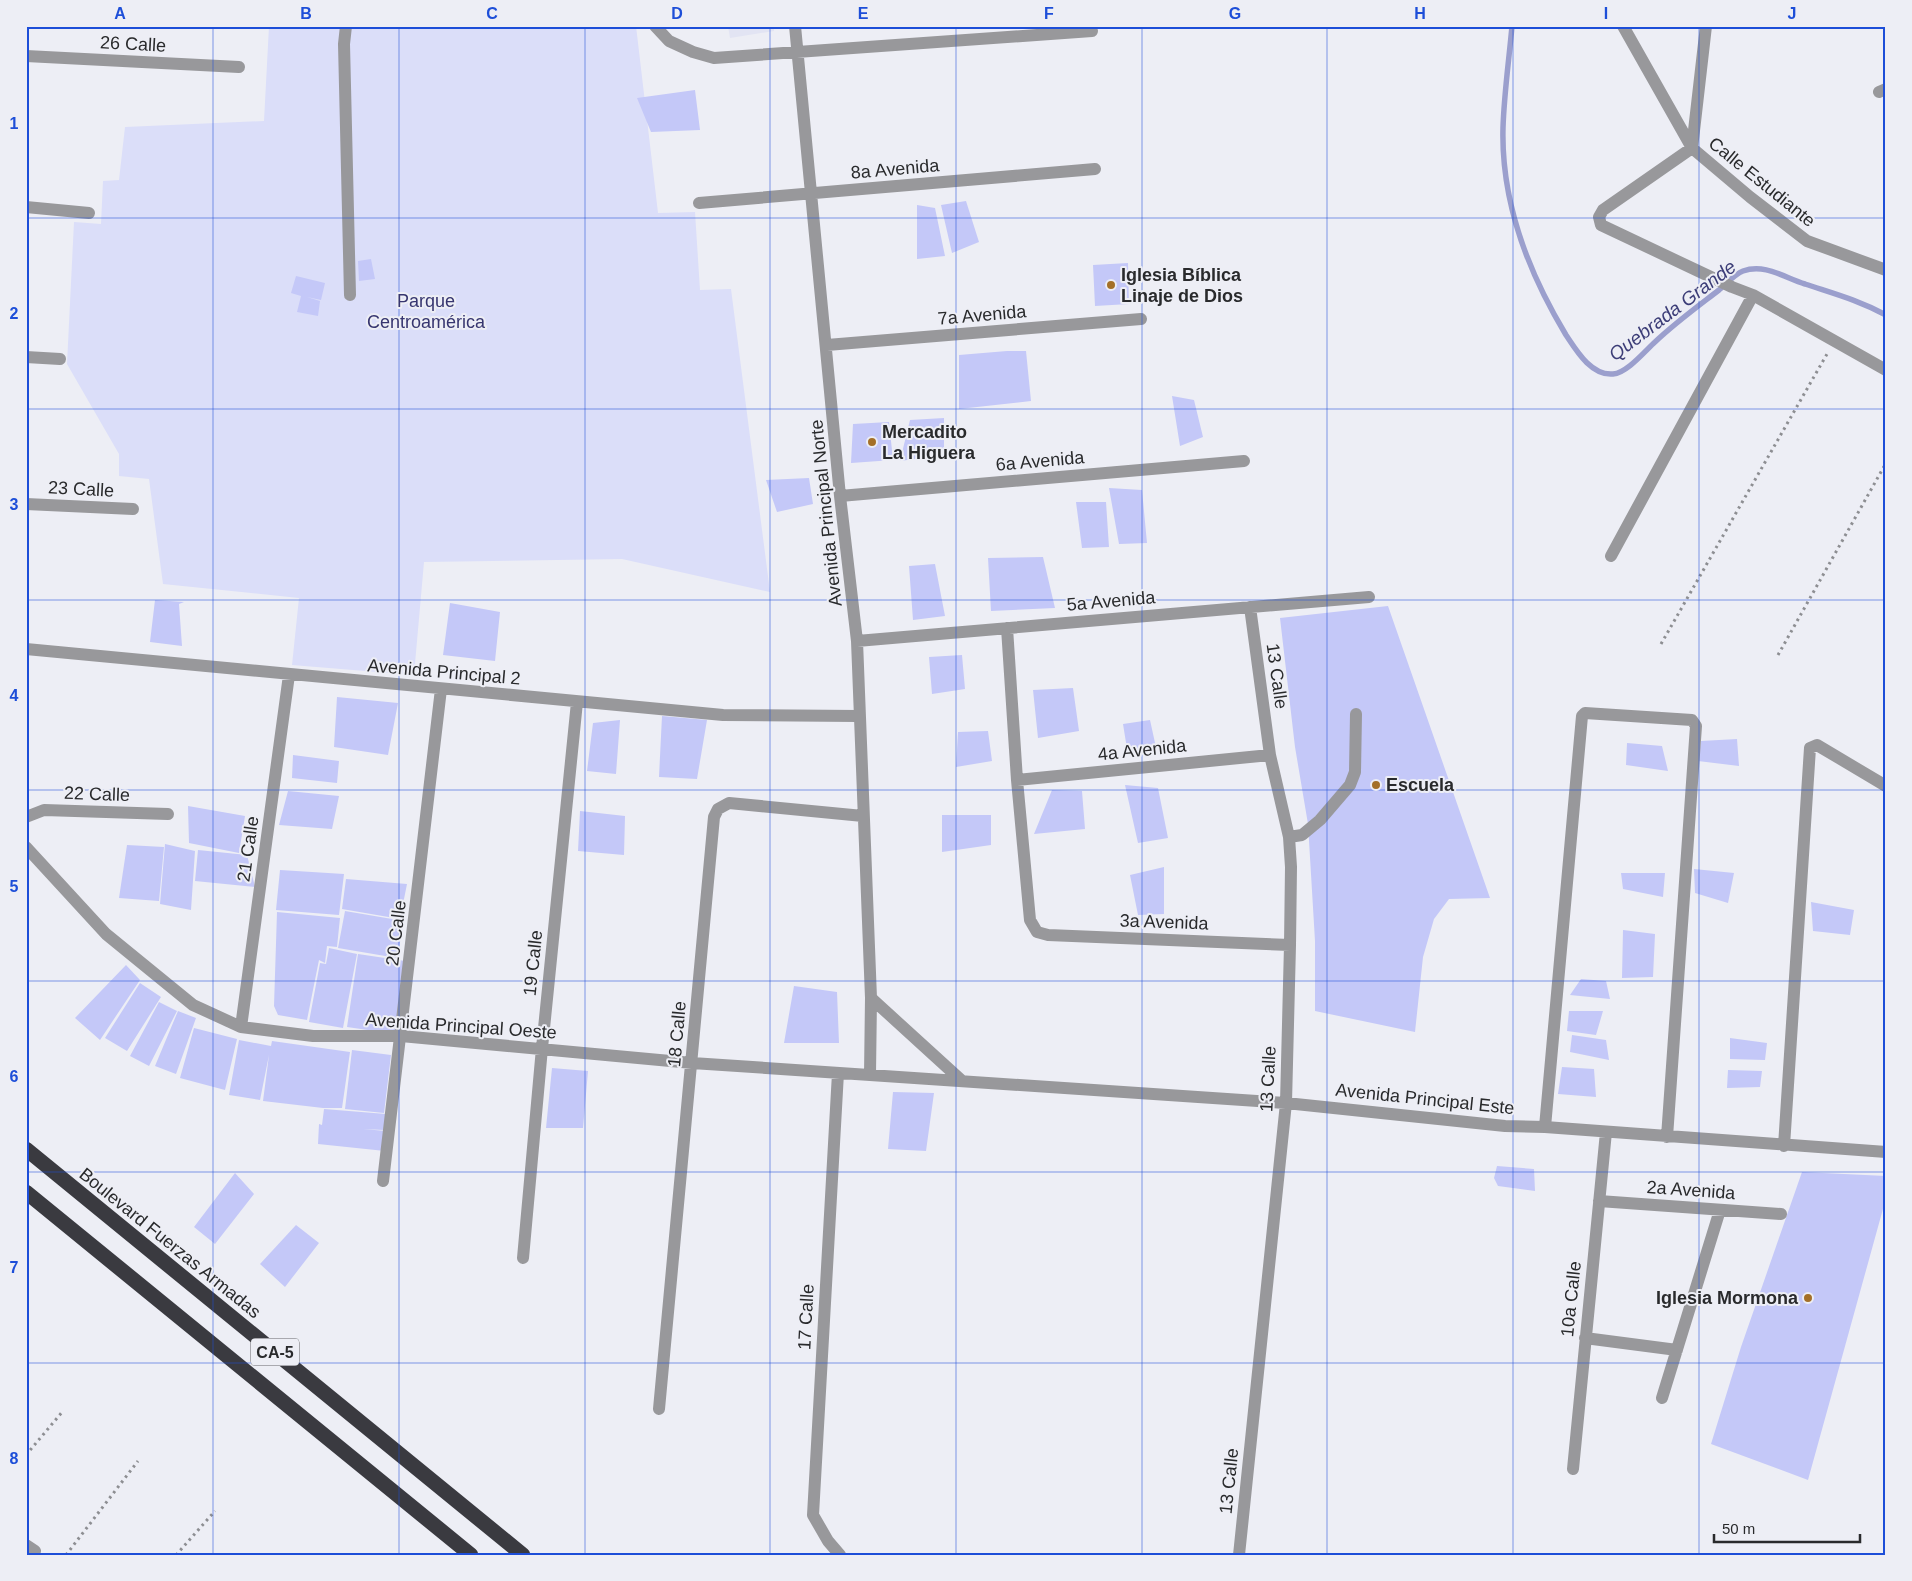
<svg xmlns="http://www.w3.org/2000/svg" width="1912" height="1581" viewBox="0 0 1912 1581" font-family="Helvetica,sans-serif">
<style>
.built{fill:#e2e4f3}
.green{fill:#dbdef9}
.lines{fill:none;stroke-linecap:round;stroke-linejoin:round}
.stream{stroke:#9b9fcd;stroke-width:5.5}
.building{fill:#c4c8f8}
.path{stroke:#8d8e92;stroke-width:3;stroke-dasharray:2.5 4;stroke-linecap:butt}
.minor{stroke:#98989b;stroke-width:12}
.highway{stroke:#3a3a40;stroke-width:15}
.grid{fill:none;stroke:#1d4ed8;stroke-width:1;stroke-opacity:0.55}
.poi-dot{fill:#a47028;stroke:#edeef5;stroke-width:2}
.labels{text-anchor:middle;stroke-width:4;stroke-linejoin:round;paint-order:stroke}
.shield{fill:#edeef5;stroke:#646568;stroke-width:1}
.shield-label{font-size:16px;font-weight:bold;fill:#292a2c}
.street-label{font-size:18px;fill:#292a2c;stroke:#edeef5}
.poi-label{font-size:18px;font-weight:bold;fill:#292a2c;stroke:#edeef5;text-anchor:start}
.park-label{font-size:18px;fill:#373670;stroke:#edeef5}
.water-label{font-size:19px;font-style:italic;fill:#3c3d77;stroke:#edeef5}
.neatline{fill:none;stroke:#1d4ed8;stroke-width:2}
.grid-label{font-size:16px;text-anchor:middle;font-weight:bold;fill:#1d4ed8}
</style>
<rect width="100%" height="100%" fill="#edeef5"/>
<path class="built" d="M728,26H774V31L730,38Z"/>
<path class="green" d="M269,26H636L658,213L695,212L700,290L731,289L770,592L622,559L424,562L414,675L292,665L299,598L163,584L149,479L119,476V454L67,364L74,222L101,224L103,181L119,180L125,127L264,121Z"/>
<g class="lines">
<path class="stream" d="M1512,26C1509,60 1504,94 1503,128C1501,203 1528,272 1566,335C1576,350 1591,376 1613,374C1627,373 1645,351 1655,342C1675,323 1697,307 1719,290C1726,284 1735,274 1743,271C1765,263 1785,278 1805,284C1835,294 1858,300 1886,315"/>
</g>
<path class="building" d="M695,90L700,130L651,132L637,98Z
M966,201L979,242L952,253L941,205Z
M917,205L935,208L945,256L917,259Z
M371,259L375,279L359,281L358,261Z
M1128,263L1129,304L1095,306L1093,265Z
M296,276L325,283L321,300L307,297L320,301L318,316L297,312L301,296L291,293Z
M1007,351H1026L1031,401L959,409V355Z
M1172,396L1194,400L1203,437L1180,446Z
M944,418V455L900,461L910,420Z
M889,422L893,460L851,463L853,424Z
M809,478L813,504L777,512L766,480Z
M1109,488L1142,490L1147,543L1119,544Z
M1076,502H1106L1109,547L1082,548Z
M1043,557L1055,608L991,611L988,558Z
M935,564L945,616L913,620L909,566Z
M155,600L184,602L179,604L182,646L150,642Z
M450,603L500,612L495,661L443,655Z
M1388,606L1490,898L1449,899L1434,919L1423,957L1415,1032L1315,1011V941L1308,824L1295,747L1280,618Z
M962,655L965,689L932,694L929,657Z
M1073,688L1079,731L1038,738L1033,690Z
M337,697L398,703L388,755L334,747Z
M662,716L707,720L697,779L659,777Z
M620,720L616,774L587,771L593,723Z
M1150,720L1157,752L1128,755L1123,724Z
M988,731L992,761L956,767L958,732Z
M1737,739L1739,766L1698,761L1701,741Z
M1627,743L1662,746L1668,771L1626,765Z
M293,755L339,761L337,783L292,778Z
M1125,785L1158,788L1168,838L1138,843Z
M1052,790L1082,791L1085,829L1034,834Z
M288,791L339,796L332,829L279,825Z
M188,806L245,816L239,853L189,843Z
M580,811L625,816L624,855L578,851Z
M942,815H991V845L942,852Z
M165,844L195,851L191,910L160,904Z
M127,845L164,847L159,901L119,898Z
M198,850L247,855L255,887L195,881Z
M1164,867V914L1138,915L1130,875Z
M1694,869L1734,873L1728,903L1695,893Z
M280,870L344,874L339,915L276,910Z
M1621,873H1665L1663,897L1623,889Z
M346,879L407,884L400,919L342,909Z
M1811,902L1854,910L1850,935L1813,931Z
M345,911L404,921L397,958L338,948Z
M277,912L340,918L337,947L327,946L325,963L319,960L307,1020L278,1015L274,1006Z
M1623,930L1655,934L1653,977L1622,978Z
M329,948L357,954L343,1028L309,1022L320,963L326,964Z
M358,954L405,961L395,1030L389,1033L347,1027Z
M126,965L140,980L100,1040L75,1018Z
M1581,979L1606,981L1610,999L1570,995Z
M140,983L161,997L127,1051L105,1038Z
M794,986L837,992L839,1043H784Z
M159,1002L177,1011L149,1066L130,1056Z
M178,1011L196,1018L176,1074L155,1066Z
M1569,1011H1603L1596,1035L1567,1031Z
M194,1028L237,1039L225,1090L180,1078Z
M1572,1035L1606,1040L1609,1060L1570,1052Z
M1730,1038L1767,1043L1765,1060L1730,1059Z
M239,1040L271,1046L272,1041L350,1052L342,1108H323L263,1101L269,1055L260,1100L229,1095Z
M352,1050L391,1055L384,1113L345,1109Z
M1562,1067L1594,1069L1596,1097L1558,1094Z
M552,1068L588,1071L583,1128H546Z
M1728,1070L1762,1071L1760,1087L1727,1088Z
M893,1092L934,1093L926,1151L888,1149Z
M324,1109L386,1114L384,1130L363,1129L386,1131L385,1151L318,1144L319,1124L322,1125Z
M1497,1166L1534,1169L1535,1191L1498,1186L1494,1178Z
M1802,1172L1886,1176V1198L1808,1480L1711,1444L1741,1347Z
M235,1173L254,1194L215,1244L194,1227Z
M296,1225L319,1243L285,1287L260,1264Z"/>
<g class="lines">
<path class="path" d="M1661,644L1827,354
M1778,655L1886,463
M26,1455L63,1411
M66,1555L138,1461
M176,1555L215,1511"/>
<path class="minor" d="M346,26L344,44L350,295
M655,26L669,41L693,52L714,58L1092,31
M795,26L840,496L857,641L871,998L961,1080
M1623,26L1692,148L1750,197L1807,241L1886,270
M1706,26L1692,148L1603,210L1599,217L1601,225L1732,287L1753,295L1886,370
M26,56L239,67
M1879,92L1886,89
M699,203L1095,169
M26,207L89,213
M827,345L1141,319
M26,357L60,359
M840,496L1244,461
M26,504L133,509
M1611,556L1753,295
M1007,628L1017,780L1030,920L1037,932L1048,935L1290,945
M857,641L1369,597
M26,649L723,715L858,716
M1017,780L1270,755
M26,817L44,810L168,814
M1289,837L1302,835L1320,820L1350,785L1355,772L1356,714
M26,847L106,934L193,1005L241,1027L313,1036H401L692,1063L1286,1103L1505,1126L1545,1127L1886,1152
M241,1027L289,675
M838,1073L813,1515L828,1541L840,1555
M870,1075L871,998
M1545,1127L1582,716L1585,713L1692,720L1696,726L1667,1137
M1784,1146L1810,748L1817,745L1886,786
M383,1181L441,689
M1599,1201L1781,1214
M523,1258L542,1048L577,702
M1585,1338L1677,1350
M1662,1398L1720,1210
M659,1409L714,817L718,809L729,803L863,816
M1573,1469L1606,1132
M26,1545L35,1551
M1239,1555L1286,1103L1290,945L1291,867L1289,837L1270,755L1250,607"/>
<path class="highway" d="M26,1149L523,1555
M26,1192L471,1555"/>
</g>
<path class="grid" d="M213,26V1555M399,26V1555M585,26V1555M770,26V1555M956,26V1555M1142,26V1555M1327,26V1555M1513,26V1555M1699,26V1555M26,218H1886M26,409H1886M26,600H1886M26,790H1886M26,981H1886M26,1172H1886M26,1363H1886"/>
<g class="poi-dot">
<circle cx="1111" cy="285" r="5"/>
<circle cx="872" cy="442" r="5"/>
<circle cx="1376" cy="785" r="5"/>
<circle cx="1808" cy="1298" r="5"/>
</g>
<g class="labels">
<rect class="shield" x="251" y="1338.5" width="48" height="27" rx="4"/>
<g class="shield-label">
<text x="275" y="1358">CA-5</text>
</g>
<g class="street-label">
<text transform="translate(133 44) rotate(3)" y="6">26 Calle</text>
<text transform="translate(895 169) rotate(-5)" y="6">8a Avenida</text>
<text transform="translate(1762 182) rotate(39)" y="6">Calle Estudiante</text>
<text transform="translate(982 315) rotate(-5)" y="6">7a Avenida</text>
<text transform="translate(1040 461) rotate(-5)" y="6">6a Avenida</text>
<text transform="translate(81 489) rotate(3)" y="6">23 Calle</text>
<text transform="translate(826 513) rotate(-96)" y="6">Avenida Principal Norte</text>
<text transform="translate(1111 601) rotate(-5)" y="6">5a Avenida</text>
<text transform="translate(444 672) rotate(5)" y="6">Avenida Principal 2</text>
<text transform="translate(1277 676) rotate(82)" y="6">13 Calle</text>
<text transform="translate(1142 750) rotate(-6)" y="6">4a Avenida</text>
<text transform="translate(97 794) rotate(2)" y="6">22 Calle</text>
<text transform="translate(248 849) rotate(-82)" y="6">21 Calle</text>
<text transform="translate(1164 922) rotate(2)" y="6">3a Avenida</text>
<text transform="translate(396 933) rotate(-83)" y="6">20 Calle</text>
<text transform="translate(533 963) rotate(-84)" y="6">19 Calle</text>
<text transform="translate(461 1026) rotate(4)" y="6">Avenida Principal Oeste</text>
<text transform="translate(677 1034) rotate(-85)" y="6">18 Calle</text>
<text transform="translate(1268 1079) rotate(-87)" y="6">13 Calle</text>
<text transform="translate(1425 1099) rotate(6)" y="6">Avenida Principal Este</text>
<text transform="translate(1691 1190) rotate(4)" y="6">2a Avenida</text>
<text transform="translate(170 1243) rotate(39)" y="6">Boulevard Fuerzas Armadas</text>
<text transform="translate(1571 1299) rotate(-84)" y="6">10a Calle</text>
<text transform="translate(806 1317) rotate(-87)" y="6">17 Calle</text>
<text transform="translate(1229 1481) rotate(-84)" y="6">13 Calle</text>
</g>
<g class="poi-label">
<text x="1121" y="281">Iglesia Bíblica<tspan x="1121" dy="21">Linaje de Dios</tspan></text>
<text x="882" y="438">Mercadito<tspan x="882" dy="21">La Higuera</tspan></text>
<text x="1386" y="791">Escuela</text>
<text x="1798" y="1304" text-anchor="end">Iglesia Mormona</text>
</g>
<g class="park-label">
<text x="426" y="307">Parque<tspan x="426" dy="21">Centroamérica</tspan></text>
</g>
<g class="water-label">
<text transform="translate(1672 310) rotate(-37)" y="7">Quebrada Grande</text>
</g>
</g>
<rect width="1912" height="1581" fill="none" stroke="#edeef5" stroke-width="55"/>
<path d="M1714 1534v8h146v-8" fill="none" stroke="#292a2c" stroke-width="2.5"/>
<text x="1722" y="1534" font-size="15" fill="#292a2c" stroke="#edeef5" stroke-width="4" paint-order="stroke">50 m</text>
<rect x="28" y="28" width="1856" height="1526" class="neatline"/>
<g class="grid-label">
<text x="120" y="19">A</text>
<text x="306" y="19">B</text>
<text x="492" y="19">C</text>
<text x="677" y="19">D</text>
<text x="863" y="19">E</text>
<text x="1049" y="19">F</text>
<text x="1235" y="19">G</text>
<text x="1420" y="19">H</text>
<text x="1606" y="19">I</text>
<text x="1792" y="19">J</text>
<text x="14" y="129">1</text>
<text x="14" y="319">2</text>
<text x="14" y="510">3</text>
<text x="14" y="701">4</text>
<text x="14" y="892">5</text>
<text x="14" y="1082">6</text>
<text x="14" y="1273">7</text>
<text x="14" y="1464">8</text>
</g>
</svg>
